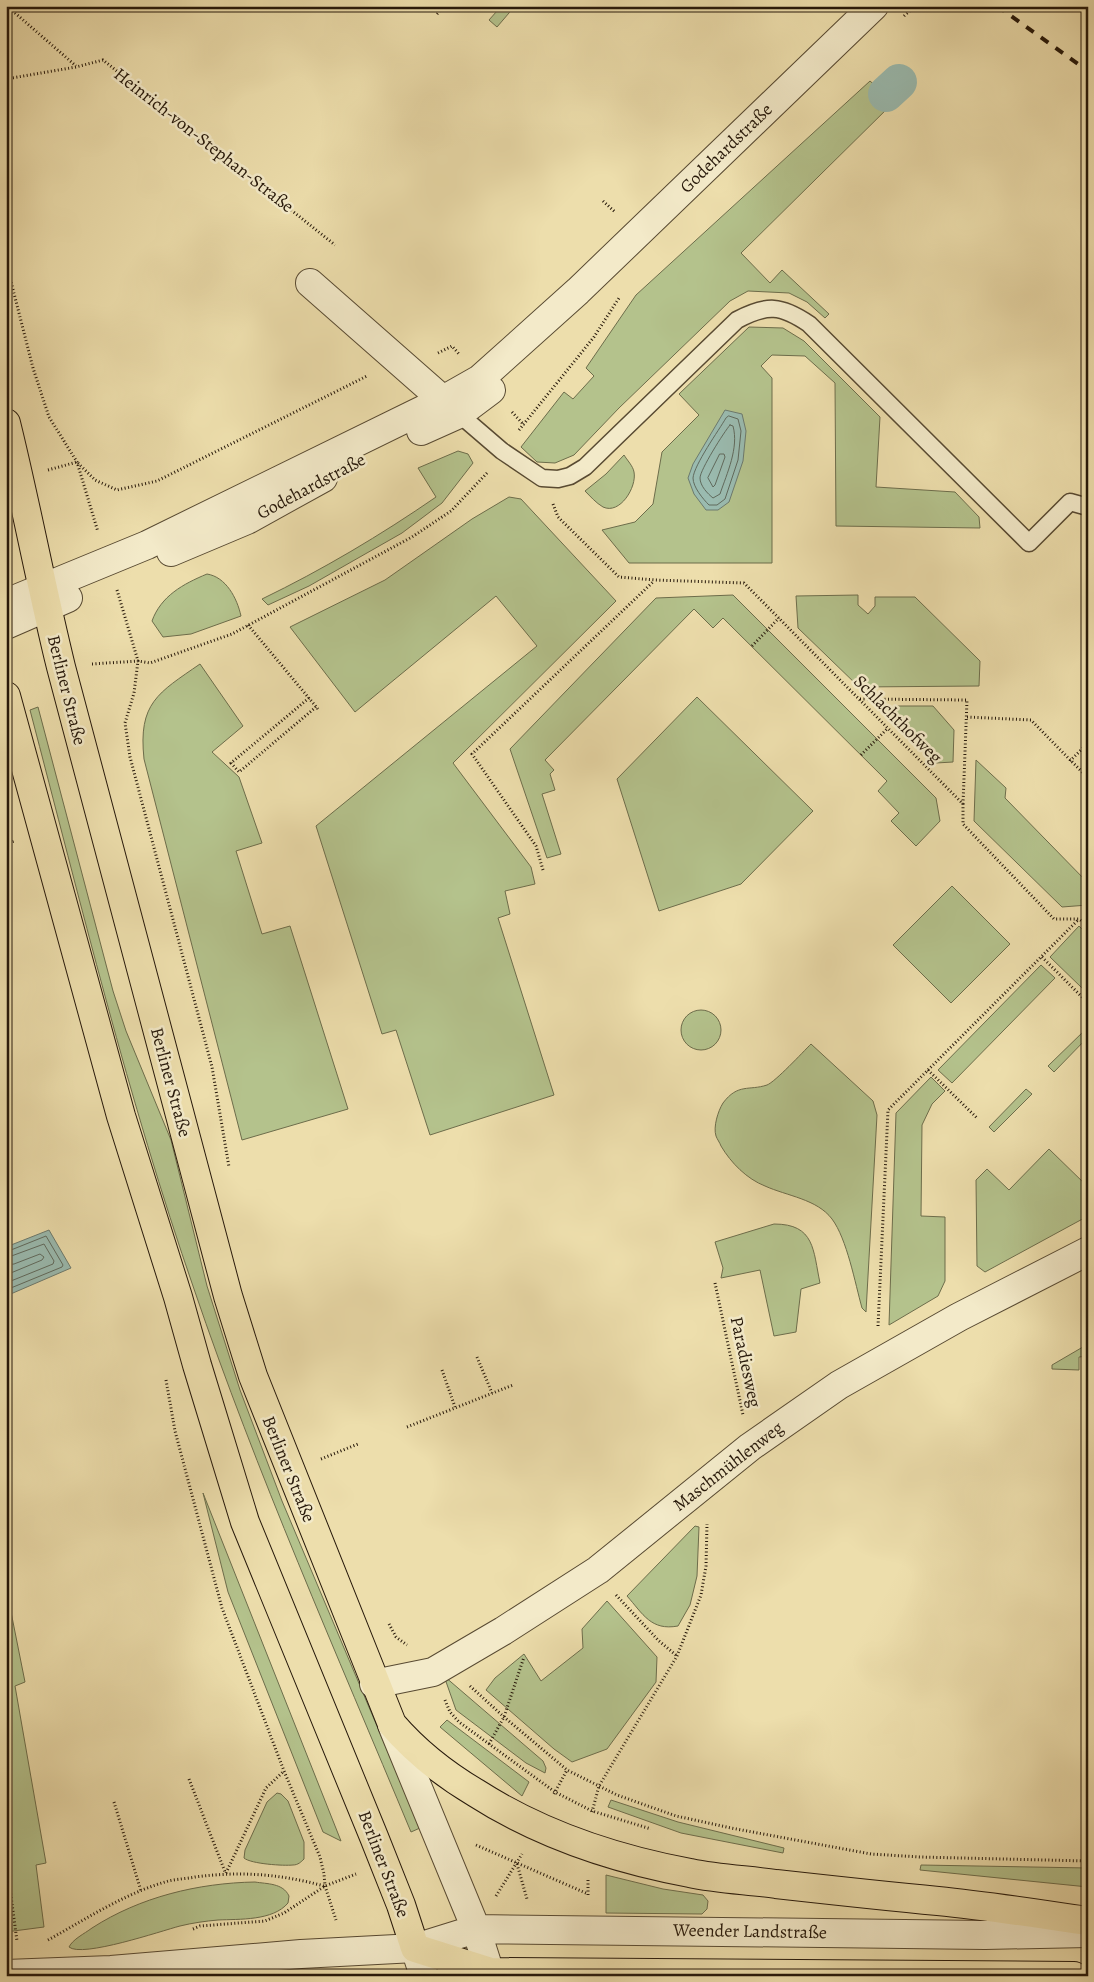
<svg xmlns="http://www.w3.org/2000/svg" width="1094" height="1982" viewBox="0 0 1094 1982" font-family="Alegreya,serif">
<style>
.green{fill:#b4c28c;stroke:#6d6d4b}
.water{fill:#9abbb0;stroke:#6c7a6e}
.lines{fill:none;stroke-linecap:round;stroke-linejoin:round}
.shore{stroke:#606a5d;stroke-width:1}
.canal{stroke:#9abbb0;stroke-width:36}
.service-casing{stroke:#584a32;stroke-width:19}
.minor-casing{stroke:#584a32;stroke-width:30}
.tertiary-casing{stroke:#584a32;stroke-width:30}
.primary-casing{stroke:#26180a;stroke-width:30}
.path{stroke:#26180a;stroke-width:3;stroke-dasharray:1 2.5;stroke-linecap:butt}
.service{stroke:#f3eac9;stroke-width:16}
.minor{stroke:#f3eac9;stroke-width:28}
.tertiary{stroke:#f3eac9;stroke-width:28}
.primary{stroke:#eddeac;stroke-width:28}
.rail{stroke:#26180a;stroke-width:4;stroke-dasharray:9 9;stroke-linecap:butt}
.labels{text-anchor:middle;stroke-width:5;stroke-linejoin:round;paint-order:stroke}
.street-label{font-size:18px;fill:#26180a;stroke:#f3eac9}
</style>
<rect width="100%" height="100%" fill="#eddeac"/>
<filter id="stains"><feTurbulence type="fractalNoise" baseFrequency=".004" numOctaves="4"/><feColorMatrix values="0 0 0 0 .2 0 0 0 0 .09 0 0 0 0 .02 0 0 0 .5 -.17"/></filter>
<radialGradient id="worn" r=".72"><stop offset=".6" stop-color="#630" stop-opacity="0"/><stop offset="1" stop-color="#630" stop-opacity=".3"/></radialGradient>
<path class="green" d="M492,6H515L497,27L489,20L497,11Z
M870,81L894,102L741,253L770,283L782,270L829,314L825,318L807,302L789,293L748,291L730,301L619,408L574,455L555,463L537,462L521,447L564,392L573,399L594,376L586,368L636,295Z
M749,327L783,328L804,341L880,417L876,487L955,492L979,517L980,528L836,526L835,383L805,356L772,355L761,366L772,378V563H629L602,530L635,522L653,504L662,452L699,415L679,394Z
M458,451L468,454L473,463L442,503L402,533L309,586L268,605L262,599C322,570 381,535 436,497L418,468Z
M624,455C627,460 633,466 634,472C637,487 620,515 603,507C596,503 590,496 585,491L606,474Z
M509,497L521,499L616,601L453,763L531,867L535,884L505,891L510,914L498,918L554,1095L430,1135L396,1030L382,1034L316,826L537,646L496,596L355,712L290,627L385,580L472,519Z
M207,574C226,577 237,598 241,616L191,634L163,637L152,621C161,596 183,584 207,574Z
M733,595L936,798L940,821L916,846L891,821L899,813L878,791L887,781L723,618L713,628L694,609L545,760L554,770L550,774L555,790L542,794L561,854L547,858L510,749L656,598Z
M858,595V605L868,614L875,606V597H915L980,661L979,686L859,687L798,628L796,596Z
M200,664L243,726L212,752L239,777L262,843L236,851L262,934L290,926L348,1109L242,1140L144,759C138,703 158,693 200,664Z
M697,697L813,811L741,884L659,911L617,779Z
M897,706H933L954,730L953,762L936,763L895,722Z
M38,707L113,991L126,1031L171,1140L207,1286L240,1390L282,1501L420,1828L411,1832C336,1652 257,1474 194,1289C128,1099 81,904 30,710Z
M976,760L1006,788L1005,798L1088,883V905L1062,907L974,821Z
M952,886L1010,944L951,1003L893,945Z
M1079,926L1088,935V982L1082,988L1050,957Z
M1041,965L1055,978L952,1083L938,1070Z
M681 1030a20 20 0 1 1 40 0a20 20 0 1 1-40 0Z
M1085,1030H1088V1037L1054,1072L1048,1066Z
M811,1044L873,1101L877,1115L866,1312L862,1308C855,1283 847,1239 832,1219C817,1199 787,1196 765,1186C747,1179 731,1163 721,1146C720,1143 717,1139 716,1136C713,1127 718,1111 723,1103C738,1083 749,1091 767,1085C775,1082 803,1052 811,1044Z
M931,1077L945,1091L932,1104L922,1125L921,1216L945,1217V1281L938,1296L889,1325L896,1113Z
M1026,1089L1032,1094L994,1132L989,1127Z
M1049,1149L1086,1185L1088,1184V1216L985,1272L977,1266L976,1180L987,1169L1009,1190Z
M774,1224C815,1224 813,1250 820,1283L801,1289L796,1332L774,1336L760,1270L721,1278L723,1268L715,1242Z
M1088,1344V1356L1079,1357V1370L1052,1369V1365Z
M203,1493L341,1841L323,1832L228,1592Z
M695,1526L699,1527L697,1576L690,1605L678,1626C651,1631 643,1614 627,1596Z
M6,1587L25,1682L15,1686L46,1863L36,1865L44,1927L6,1932Z
M607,1601L657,1657L656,1682L607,1749L572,1762L554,1749L486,1690L495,1678L524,1654L541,1681L583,1648L582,1629Z
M444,1676L543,1761L546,1768L545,1773L526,1763L456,1710Z
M447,1720L529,1782L522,1796L440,1727Z
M277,1793L281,1794L288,1801L304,1842V1859C301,1862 298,1865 293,1865C284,1866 251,1864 244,1858L245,1850L267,1802Z
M611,1800L678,1822L784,1848L783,1853L681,1833L608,1807Z
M921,1865L1088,1868V1887L920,1870Z
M606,1875L663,1889L703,1895L708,1901L707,1909L702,1914L606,1913Z
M255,1882C267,1884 283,1883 289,1896L288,1903C273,1921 239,1919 218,1920C206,1921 192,1923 180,1926C161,1931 82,1958 69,1947C73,1939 84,1934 92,1928C140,1897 198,1883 255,1882Z"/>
<path class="water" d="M725,410L742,414L746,431L743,461L729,502L718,510H706L694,494L688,478L693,464Z
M49,1230L71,1268L6,1296V1247Z"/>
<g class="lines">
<path class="shore" d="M729,416L738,419L741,431L738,460L725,499L717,505H709C703,499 693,487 693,478C694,465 719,430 726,418Z
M730,425L733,426C739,448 727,473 720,494L713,498C708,494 700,486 700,478C700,470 724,432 730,425Z
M720,454H724L725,457L715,485L713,487L708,478Z
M6,1252L46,1236L63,1265L62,1267L6,1290
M6,1258L44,1244L54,1261L53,1264L6,1283
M6,1265L14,1264L40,1254L44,1257L42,1260L6,1275"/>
<path class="canal" d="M886,94L899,82"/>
<g class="service-casing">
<path id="service" d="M452,408L502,451L542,478L558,479L570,476L585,467L618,435L737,320C767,304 781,305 809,324L1029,543L1070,502L1088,507"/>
</g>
<g class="minor-casing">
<path id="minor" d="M310,283L443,400
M374,1684L433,1672L503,1631L598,1570L750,1447L839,1385L959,1317L1088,1251
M6,1974L111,1970L301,1954L415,1948"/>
</g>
<g class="tertiary-casing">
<path id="tertiary" d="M421,431L459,414L491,390
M171,552L247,520L323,478
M6,603L147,545L443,400L480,379L578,291L874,6
M6,625L68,598
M392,1725L476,1929L491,1976
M424,1976L415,1948L476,1929L985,1935L1088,1933"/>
</g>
<g class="primary-casing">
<path id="primary" d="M6,423C26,504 41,586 61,667L228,1296L253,1376L392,1724C416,1752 444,1774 476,1793C540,1834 615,1859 690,1873C718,1879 748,1880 776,1884C830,1890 884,1896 938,1901C988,1906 1038,1914 1088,1921
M6,696L121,1116L178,1297L197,1365L245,1522L374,1837L401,1905L415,1948L491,1972L1074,1976"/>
</g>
<path class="path" d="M7,6L76,66
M437,14L444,6
M904,16L915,6
M6,79L76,67L103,60L335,245
M603,201L615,212
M6,262L33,368L49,417L77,462L98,532
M438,353L452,346L459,354
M512,412L524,425
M519,430L594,337L619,298
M78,463L95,480L117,490L157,481L367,376
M48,470L77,462
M553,504L558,517L619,577L655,580L744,583L963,804V824L1054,919H1079L1088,926
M117,590L138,661L134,693L125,723L130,757L212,1067L229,1167
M248,625L318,709
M752,646L779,618
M92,664L138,661L150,663L232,634L412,537L451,511L487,473
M309,698L231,763L239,772L316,707
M860,699L967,700L963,804
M967,717L1031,720L1088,778
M861,755L888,728
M1070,761L1088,743
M6,844L14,841
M543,870L536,846L472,754L654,581
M1042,957L1088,1003
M1087,1006H1088
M928,1070L977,1118
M715,1283L743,1415
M878,1326L888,1110L1079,919
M477,1357L492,1393
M442,1370L455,1407
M166,1380L175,1431L222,1608L284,1771L320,1857L324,1874L325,1886L336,1920
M407,1427L513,1385
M321,1459L358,1444
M616,1595L659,1641L677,1656
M389,1624L396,1637L407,1645
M470,1686L504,1717L567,1770L617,1795L676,1816L731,1828L871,1854L920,1857L1088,1861
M445,1700L450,1712L459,1722L555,1792L592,1811L651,1829
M489,1744L504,1717L524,1657
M189,1779L225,1872
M554,1794L567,1770
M114,1802L141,1891
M592,1812L599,1786L677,1656L701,1595L706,1566L707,1524
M476,1845L588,1894
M6,1859L17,1941
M517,1864L527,1899
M226,1873L266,1788L284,1771
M588,1895V1878
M496,1896L522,1854
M193,1929L200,1926L265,1921L284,1913L325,1886L356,1874
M48,1940C86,1919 124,1894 165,1882C174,1879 185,1879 195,1877C241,1871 280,1874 324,1886"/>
<use href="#service" class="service"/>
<use href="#minor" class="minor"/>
<use href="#tertiary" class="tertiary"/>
<use href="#primary" class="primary"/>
<path class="rail" d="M997,6L1088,71"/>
</g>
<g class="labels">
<g class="street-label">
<text transform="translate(204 140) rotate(38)" y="6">Heinrich-von-Stephan-Straße</text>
<text transform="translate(726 148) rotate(-44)" y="6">Godehardstraße</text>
<text transform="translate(311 486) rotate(-28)" y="6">Godehardstraße</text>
<text transform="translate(67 690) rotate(76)" y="6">Berliner Straße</text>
<text transform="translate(898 719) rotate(45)" y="6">Schlachthofweg</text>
<text transform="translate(171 1082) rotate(75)" y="6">Berliner Straße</text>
<text transform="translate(746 1362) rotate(78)" y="6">Paradiesweg</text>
<text transform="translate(728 1466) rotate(-38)" y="6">Maschmühlenweg</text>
<text transform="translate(289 1469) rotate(68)" y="6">Berliner Straße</text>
<text transform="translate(384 1864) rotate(69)" y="6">Berliner Straße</text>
<text transform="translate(750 1931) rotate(1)" y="6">Weender Landstraße</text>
</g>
</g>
<rect width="1094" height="1982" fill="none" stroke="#eddeac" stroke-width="25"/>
<rect x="8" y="8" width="1079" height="1967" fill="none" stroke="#26180a" stroke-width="2.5"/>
<rect x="12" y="12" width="1069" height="1957" fill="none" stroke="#26180a"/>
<rect width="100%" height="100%" filter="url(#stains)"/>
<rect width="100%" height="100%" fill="url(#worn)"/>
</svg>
